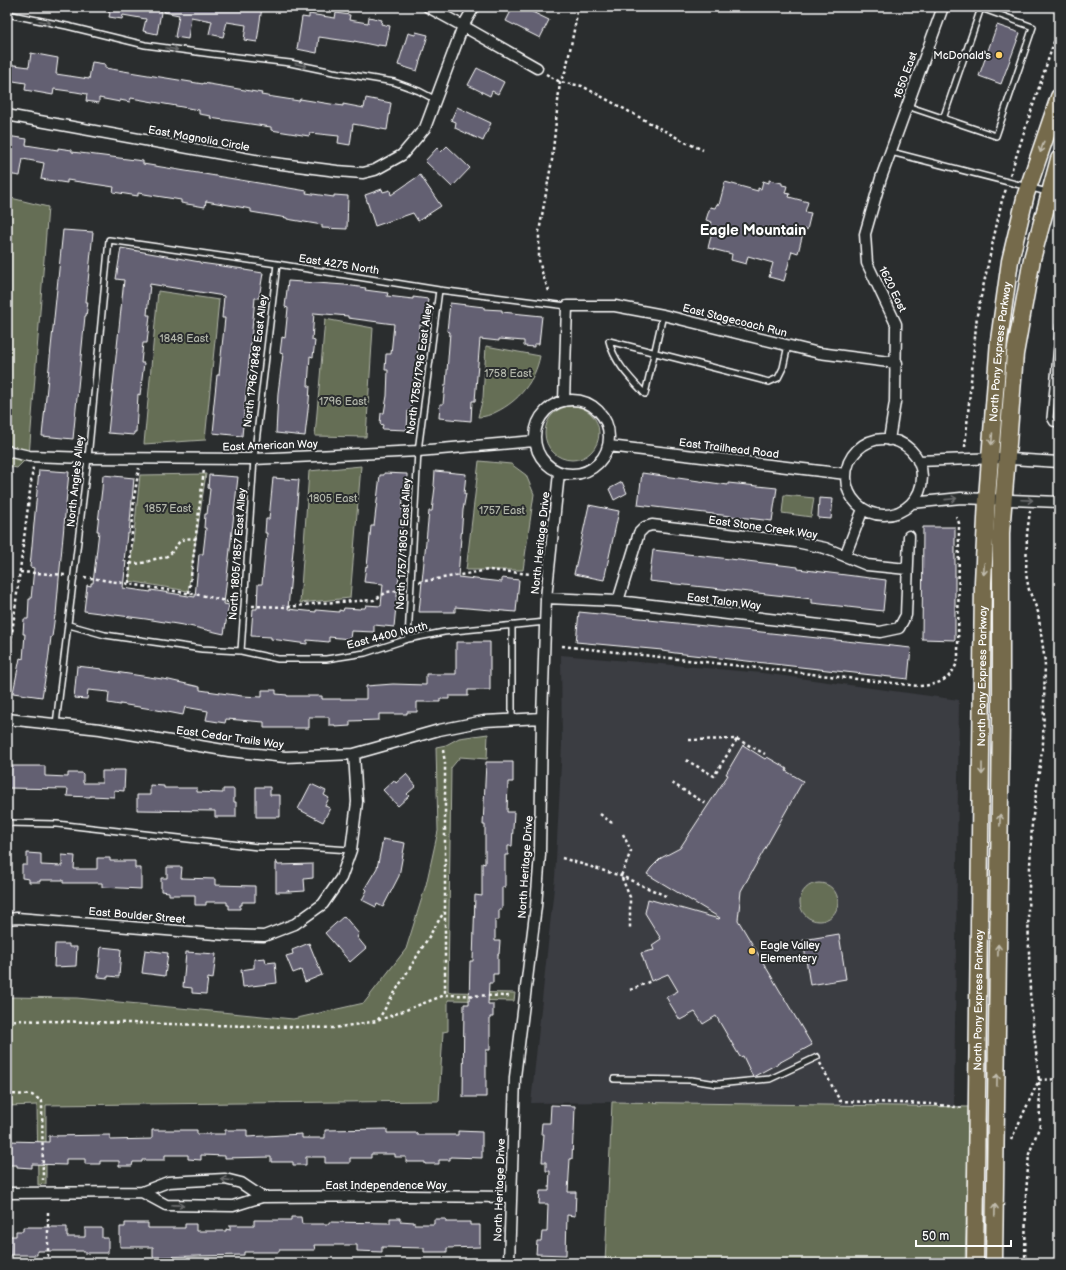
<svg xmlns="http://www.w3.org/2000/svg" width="1066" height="1270" viewBox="0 0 1066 1270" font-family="'Balsamiq Sans',sans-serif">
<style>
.built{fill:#3b3c42}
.green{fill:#656e54;stroke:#b2b6aa}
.building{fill:#646072;stroke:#fff}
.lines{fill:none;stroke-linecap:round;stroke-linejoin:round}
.lane-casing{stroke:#fff;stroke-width:8}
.street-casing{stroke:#fff;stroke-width:13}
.primary-casing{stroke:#fff;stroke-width:19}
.path{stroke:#fff;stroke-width:2.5;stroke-dasharray:3 3;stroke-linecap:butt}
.lane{stroke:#2a2d2e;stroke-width:5}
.street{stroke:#2a2d2e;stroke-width:10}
.primary{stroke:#756b4b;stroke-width:16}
.oneway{stroke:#6a6c6d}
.oneway2{stroke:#c1bcae}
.poi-dot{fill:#ffd166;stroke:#2a2d2e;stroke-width:1.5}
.labels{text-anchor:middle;stroke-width:4;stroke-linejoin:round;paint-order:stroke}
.poi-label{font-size:11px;fill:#fff;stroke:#2a2d2e;text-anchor:end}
.street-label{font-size:11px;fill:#fff;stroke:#2a2d2e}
.park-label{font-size:11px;fill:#b2b6aa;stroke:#2a2d2e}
.district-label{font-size:15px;font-weight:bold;fill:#fff;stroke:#2a2d2e}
</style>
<rect width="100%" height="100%" fill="#2a2d2e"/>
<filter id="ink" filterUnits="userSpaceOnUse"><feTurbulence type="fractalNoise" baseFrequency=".025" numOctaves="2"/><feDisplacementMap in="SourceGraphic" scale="8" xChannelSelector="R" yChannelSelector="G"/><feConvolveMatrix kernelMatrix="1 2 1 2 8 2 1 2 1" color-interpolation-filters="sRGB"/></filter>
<g filter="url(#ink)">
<path class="built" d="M561,655L762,673L959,700L954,1108L612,1102L531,1103L555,878L562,746Z"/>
<path class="green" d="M7,197L48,207L29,456L17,468L7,466Z
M158,291L219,300L205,440L144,444Z
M325,319L373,328L366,437L315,436Z
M486,346L540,356C535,381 519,401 496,412C490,415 485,417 478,417L483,398Z
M545 433a27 27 0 1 1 54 0a27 27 0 1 1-54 0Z
M479,461L511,464L526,475L534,494L523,570H466Z
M361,466L350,598L300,603L309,471Z
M206,474L188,591L129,581L140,475Z
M784,495L814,498L811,517L782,513Z
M488,734L487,759L460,757L451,768L448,992L515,993L514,1001L448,1000V1031L443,1032L439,1101L46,1105V1184L38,1185L37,1105L7,1106V997L77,998L293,1019L364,1003L406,949L426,885L438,831L436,747L446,745L459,738Z
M800 902a19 19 0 1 1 38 0a19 19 0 1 1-38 0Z
M612,1102L969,1107L965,1263H605Z"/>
<path class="building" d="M108,7H162L157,34L143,31L146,19L123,15L122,19L109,17L110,13L108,12Z
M165,7H262L257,42L244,40L246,25L227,22L223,37L209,34L212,21L191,17L188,39L175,37L179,15L164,12Z
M513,7H522L549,20L540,38L506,21Z
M336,13L350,15L349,20L368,23L369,17L382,20L381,24L390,26L386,46L378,45V46L354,41V42L319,37L317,53L297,49L302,17L309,18V14L335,18Z
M997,25L1020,33L1001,84L979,76Z
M416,32L428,35L417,71L398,65L408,33L415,35Z
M31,53L58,58L56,74L89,79L92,62L105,64V68L203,84V83L227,87L262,93L261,95L299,101L300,99L343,106V104L364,108L366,98L391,103L387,130L353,124L350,145L338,143L339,136L310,133L309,136L271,130V127L210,118L211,116L199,114V110L131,98L130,102L120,100V102L99,98V103L86,101L87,94L76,92L54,89L53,95L25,90L26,83L7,80V64L29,67Z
M477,68L504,82L498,94L492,91L490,96L468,85Z
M457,107L491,123L483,141L455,128L456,122L451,120Z
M7,136L27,139L26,145L58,150V148L72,150V152L143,161V164L307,191L306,193L334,197V195L348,196L347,229L322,228V225L287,219V218L251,212V209L206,201L205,207L181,203V200L138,193V196L113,192L114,187L67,180V183L41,179L44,163L23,159L20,176L7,174Z
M447,146L470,168L452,187L425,161L437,148L441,152Z
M420,175L441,206L418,221L413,213L375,226L365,195L382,189L383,192L390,190L391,195Z
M769,180L782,183V185L787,186L785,193L790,194L789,197L808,202L805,212L811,213L807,230L804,229L798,253L792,251L784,281L769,277L773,263L748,256L746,264L731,260L732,254L708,248L713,228L710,227L712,222L706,220L710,207L715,208L717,204L719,205L725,182L758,191V188L761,189L763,181L769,183Z
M63,230L93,232L86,302H88L86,316H85L73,439L42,436Z
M121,248L200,262V263L244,269V270L263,273L259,298H255L242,436L213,433L215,413H213L217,375H219L225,318H222L224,296L150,284L147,315H150L147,343H143L141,363H144L140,395L138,394L136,432H134V435L108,433L124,280L116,279Z
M288,281L345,285L366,288L365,290L388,293L387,296L413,299V297L428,299L425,326L420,325L417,357H420L419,373L415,372L414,392H413L411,412L408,411L407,430L382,429L383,425L380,424L381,413H384L387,396L388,370H385L386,354H391L394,324L348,318V316L314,313L312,340L315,341L313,357L310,356L308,386H310L309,401L305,436L276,433L278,393L283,354L280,353L282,337L285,338L288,308L285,307Z
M450,303L484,307V309L502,310V312L542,316L539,344H534V347L524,346V341L499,339V341L480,339L475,401H472L471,421L439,418L440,404H443L445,385H446L450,332L447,331Z
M39,470L69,472L59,579L56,615H55L52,637H51L48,662L42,697L13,693L20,658L23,659L25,634H23L24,619H28L29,599H31L34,568L30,567Z
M435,471L466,474L464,494H466L463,510L458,577L502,582V578L519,580L516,612L455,607V612H419L429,511H432L435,487L434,486Z
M384,473L407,474V488H404L402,510H404L400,549H403L401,565H400L394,627L374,625V632L351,631L350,639L329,637V642L307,640V644L271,639V637L251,636L253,609H257L258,584H262L267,533H265L266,519H269L273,478L299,480L288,609L316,612V610L339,612V610L343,611L344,608L360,609L361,608H365L366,605L381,606L383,584L364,582L366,566L367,567L371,526H374L380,475H384Z
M642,473L728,485V483L777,488L772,521L638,505Z
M103,475L134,478L129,534H127L124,561H126L123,588L151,592V590L195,597L199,554H203L206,528H204L205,514H207L210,489L208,488L209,475L238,477L224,604L229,605L224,634L189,626L146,619L84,611L87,585L91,586V583H93L99,531H97L102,489Z
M622,482L627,493L614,500L609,489Z
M819,498L833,499L831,519L818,518Z
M589,505L619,511L604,580L574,574Z
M923,527H955V640L922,639Z
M653,550L798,567V569L886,580L883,611L812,603V599L649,581Z
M579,612L650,619L649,620L911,648L908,679L675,653L662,651V650L576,642Z
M456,642H490V690H468V696H449V699H440V702H417V712H407V714H379V720L350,721V726L335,727V725H329V717H309V728H264V722L226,719L225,723L206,720L208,711L185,707L183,715L152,709L120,704V705L108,703L109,692L88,690L87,699L74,698L77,666L102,669V670L169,680L200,687V690L242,696L262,697V690H276V694L287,695V696H322V699H366V686L393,684L426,685V674H456Z
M743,745L765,759L767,757L781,765L787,769L786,771L803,781L741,891L738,920L812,1045L753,1077L743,1056L740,1057L716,1016L703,1024L695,1012L680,1020L666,997L678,991L668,974L651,981L641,953L654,950L652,945L661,939L645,913L648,899L719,919L720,918L647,874L651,868L661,858L680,848L728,775L726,774Z
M486,762H513V782H508L507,812H514L512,846H508V855H505V887H502V909H499V920H495V941H500L499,954H498V974H493V983H489L488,1004H493V1017H490V1050H486V1097H463L464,1004H469L470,961H473L475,895L482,896V863L485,864V825H483Z
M7,766H45V776L68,777V773H82L83,774V783H102V771H113V770H125L124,791L114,790V797L90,796V797L67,796L68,789L7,788Z
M406,774L416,786L407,794L409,796L398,806L383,790L394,780L396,783Z
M311,784L326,791L324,795L329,798L325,806L330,808L323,822L298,809Z
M150,785L164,786V788H197V792L223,793V789H234V802H236V817H215V811L137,810V795H150Z
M256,787H270V795H280V817H256Z
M383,839L405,843L399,876L383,907L377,904L376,907L362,900L367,890L365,888L377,868Z
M27,853L41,854V865L62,866V855L75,856L74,869H97V858H110V861H135V868H141V889L102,887V883H63V880H40V882H29V879L22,878V865H27Z
M276,861L278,865L313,864V878L304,879L305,891L289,892L288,890L289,892H276Z
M167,867H182L181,878L215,879V885L255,886V902H242V905H240V909H229V905H227V902H206V905H195V895H169V892L161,891V878H167Z
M344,916L359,934L357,937L366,948L350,962L325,933Z
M839,934L846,979L810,985L803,940Z
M309,943L322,975L305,982L301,970L293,973L286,956L293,954L292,950Z
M55,944H69V947H77L76,966L54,967Z
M101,947L121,949L119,977L108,976V978L98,977Z
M145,950L168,953L165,976L142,973Z
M186,952L216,954L213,979L208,978L206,994L192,993V988L183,987Z
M265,958L266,963L275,962L277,983L243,987L241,970L254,968V959Z
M551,1105L575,1106L574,1135H573L572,1159H570L568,1192H576L575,1216L567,1215L566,1255L536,1254L537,1241H541L542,1232H547L548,1204H539L540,1191H549L550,1171H546V1162H542L544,1134H541L542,1123H550Z
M387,1129V1133H417V1135H458V1131L482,1132V1158L450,1157V1160H439V1164H425V1162H406V1157H395V1154H371V1158H350V1163H325V1157H306V1165H293V1162H271V1157L225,1158V1156L201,1155V1160L188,1159V1155H165V1160H142V1162H133L132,1166H119V1161H100V1164H85V1159H66V1165L32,1164V1168L17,1167V1165H7L8,1141L49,1142V1136L110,1135V1140L152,1139V1130H197V1134H225V1130H247V1137L302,1134V1138H325V1130Z
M291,1217H301L302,1224H329V1222L390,1223V1218H400V1221L414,1222V1224H434V1219H446V1222H470V1225H480V1247L447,1248V1252H424V1248L382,1247V1252L357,1251V1245H314L315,1250H279V1252H244V1255L153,1257V1247H120V1227H125V1223H148V1228H185V1224H196V1231H226V1229L230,1230V1225H254V1220H291Z
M23,1227H67V1237H85V1228H102V1238H108V1253H84V1251H37V1255H10L9,1236H16V1231H23Z"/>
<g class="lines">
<g class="lane-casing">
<path id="lane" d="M7,14L67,26L145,45L212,54L290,63L333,72L394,82L419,91L436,100
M907,106L996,136L1033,27L981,8L943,119
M891,152L1059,195
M663,315L645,394C630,378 614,362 609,341L758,379L769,382L778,378L783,368L788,345
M1059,326L1050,418L1053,423L1059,424
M69,625L105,635L202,649L241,651L278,659H326L365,653L408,639L444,632L546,622
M408,639L418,451L439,290
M241,651L254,459L277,264
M512,719V625
M56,724L88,458L109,240L277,264L439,290L567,306
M7,823L57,824L258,847H303L351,850
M614,1079L691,1080L717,1084L770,1079L817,1057"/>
</g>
<g class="street-casing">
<path id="street" d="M428,7L463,26L537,68
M7,114L12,116L266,162L337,171L363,173L375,170L402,155L425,128L463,26L474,7
M535 437a37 37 0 1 1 74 0a37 37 0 1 1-74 0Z
M564,401L567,306H615L663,315L819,353L897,363
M846 477a38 38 0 1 1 76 0a38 38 0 1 1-76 0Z
M889,440L895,402L896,324L867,263L865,234L881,178L943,7
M609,446L846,474
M7,451L29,456L88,458L254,459L418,451L534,441
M918,461L997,458L1059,462
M912,503L961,498L1059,502
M845,556L863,509
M546,598L618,601L880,632L899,628L906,615L909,536
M618,601L639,533L645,527L652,525L796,542L825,548L867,565L907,569
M7,719L100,729L229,751L285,757L354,754L439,730L484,721L542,718
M7,919L17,918L228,935L264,936L295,924L323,904L341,878L351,850L357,802L354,754
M142,1192L166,1205L233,1206L262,1197L406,1196L511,1197
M7,1193L142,1192L168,1182L225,1179L241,1183L262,1197
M509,1263L515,1077L536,906L540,854L542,718L546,598L559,473"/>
</g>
<g class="primary-casing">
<g id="primary">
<path id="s1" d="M975,1263L983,582L987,498L999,340L1010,261L1026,194L1059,97"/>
<path d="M994,1263L1001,720V533L1015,354L1032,259L1059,159"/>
</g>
</g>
<path class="path" d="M546,74L560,82L582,86L685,142L703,150
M1010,175L1059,27
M549,291L543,276L539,260V232L552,160L560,82L566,70L576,20L577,7
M965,447L977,315L1002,200L1006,189
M130,563C140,565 146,562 155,559C159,558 164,558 167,556C180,548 174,536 196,539
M20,572L66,575
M84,577L206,596L232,603
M419,582L489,570L531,574
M129,583L134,498L139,468
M189,593L204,469
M252,606L288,607L320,603L374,600L387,592L402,590
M562,646L919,686C939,685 952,680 958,659L959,523L956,516
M7,673L33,467
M689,740L737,739L765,754
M443,750L445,763V995L510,996
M686,760L714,776L737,739
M672,783L708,805
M600,814L612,823
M623,834L631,851L621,876L630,897V930
M562,858L621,876L668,897
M630,990L651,981
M7,1020L334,1028L377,1021L445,995
M378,1020L444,912
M820,1063L840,1101L931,1104L963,1108
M7,1094L32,1095L42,1101L43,1180
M1011,1140L1039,1080L1059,1079
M48,1263V1209
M1025,1263L1026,1194L1029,1154L1040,1125L1039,1080L1030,993L1028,910L1032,823L1043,743L1045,662L1038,612L1029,590L1026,574L1027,534L1030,511"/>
<use href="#lane" class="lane"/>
<use href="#street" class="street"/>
<use href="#primary" class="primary"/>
</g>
<defs><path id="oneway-shaft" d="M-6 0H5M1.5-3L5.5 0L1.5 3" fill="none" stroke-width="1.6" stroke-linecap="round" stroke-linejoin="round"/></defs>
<g class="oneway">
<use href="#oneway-shaft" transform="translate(45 22) rotate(12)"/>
<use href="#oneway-shaft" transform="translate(172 49) rotate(8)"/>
<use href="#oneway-shaft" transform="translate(301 65) rotate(12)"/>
<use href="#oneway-shaft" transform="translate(951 499) rotate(-6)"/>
<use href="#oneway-shaft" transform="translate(1027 500) rotate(2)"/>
<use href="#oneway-shaft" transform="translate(227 1180) rotate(-172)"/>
<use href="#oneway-shaft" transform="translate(178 1205) rotate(1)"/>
</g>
<g class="oneway2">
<use href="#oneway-shaft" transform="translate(1042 147) rotate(108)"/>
<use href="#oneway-shaft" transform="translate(992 439) rotate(94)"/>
<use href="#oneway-shaft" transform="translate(984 569) rotate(93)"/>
<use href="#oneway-shaft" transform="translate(982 769) rotate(90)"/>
<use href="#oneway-shaft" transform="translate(1000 820) rotate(-89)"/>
<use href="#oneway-shaft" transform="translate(998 950) rotate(-89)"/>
<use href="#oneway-shaft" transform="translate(997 1080) rotate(-89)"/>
<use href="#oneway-shaft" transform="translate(995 1210) rotate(-89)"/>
</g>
</g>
<g class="poi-dot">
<circle cx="999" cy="55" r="4"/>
<circle cx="752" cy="951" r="4"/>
</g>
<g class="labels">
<g class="poi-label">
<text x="991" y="59">McDonald's</text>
<text x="760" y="949" text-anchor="start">Eagle Valley<tspan x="760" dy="13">Elementery</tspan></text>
</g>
<g class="street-label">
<text transform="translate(905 75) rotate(-70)" y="4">1650 East</text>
<text transform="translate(199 138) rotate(10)" y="4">East Magnolia Circle</text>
<text transform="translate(339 264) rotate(9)" y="4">East 4275 North</text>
<text transform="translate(893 289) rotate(64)" y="4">1620 East</text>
<text transform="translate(735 320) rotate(14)" y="4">East Stagecoach Run</text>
<text dy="4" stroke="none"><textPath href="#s1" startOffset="912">North Pony Express Parkway</textPath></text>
<text transform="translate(255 361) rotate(-83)" y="4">North 1796/1848 East Alley</text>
<text transform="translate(419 369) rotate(-82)" y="4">North 1758/1796 East Alley</text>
<text transform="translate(270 445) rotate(-2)" y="4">East American Way</text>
<text transform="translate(729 448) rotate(7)" y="4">East Trailhead Road</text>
<text transform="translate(75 481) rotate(-84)" y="4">North Angie's Alley</text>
<text transform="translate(763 527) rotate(8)" y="4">East Stone Creek Way</text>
<text transform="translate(540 543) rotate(-84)" y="4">North Heritage Drive</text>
<text transform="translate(403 544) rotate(-87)" y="4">North 1757/1805 East Alley</text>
<text transform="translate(237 554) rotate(-86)" y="4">North 1805/1857 East Alley</text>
<text transform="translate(724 601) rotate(7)" y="4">East Talon Way</text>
<text transform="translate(387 635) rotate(-14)" y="4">East 4400 North</text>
<text dy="4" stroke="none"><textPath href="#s1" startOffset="587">North Pony Express Parkway</textPath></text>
<text transform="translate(230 737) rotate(8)" y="4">East Cedar Trails Way</text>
<text transform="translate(525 867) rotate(-86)" y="4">North Heritage Drive</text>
<text transform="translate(137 915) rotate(5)" y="4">East Boulder Street</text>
<text dy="4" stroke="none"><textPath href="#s1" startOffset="263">North Pony Express Parkway</textPath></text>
<text x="386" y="1189">East Independence Way</text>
<text transform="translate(499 1190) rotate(-88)" y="4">North Heritage Drive</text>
</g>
<g class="park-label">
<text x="184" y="342">1848 East</text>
<text x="508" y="377">1758 East</text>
<text x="343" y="405">1796 East</text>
<text x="333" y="502">1805 East</text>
<text x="168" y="512">1857 East</text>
<text x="502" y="514">1757 East</text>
</g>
<g class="district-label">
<text x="753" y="235">Eagle Mountain</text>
</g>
</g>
<rect width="1066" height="1270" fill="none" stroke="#2a2d2e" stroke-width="24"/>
<rect x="12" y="12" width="1042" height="1246" fill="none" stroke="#fff" stroke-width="1.5" filter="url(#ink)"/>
<path d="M916 1240v6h95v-6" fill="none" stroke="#ffffff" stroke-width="2"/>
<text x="922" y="1240" font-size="12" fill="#ffffff" stroke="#2a2d2e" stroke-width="3" paint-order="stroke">50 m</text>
</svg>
